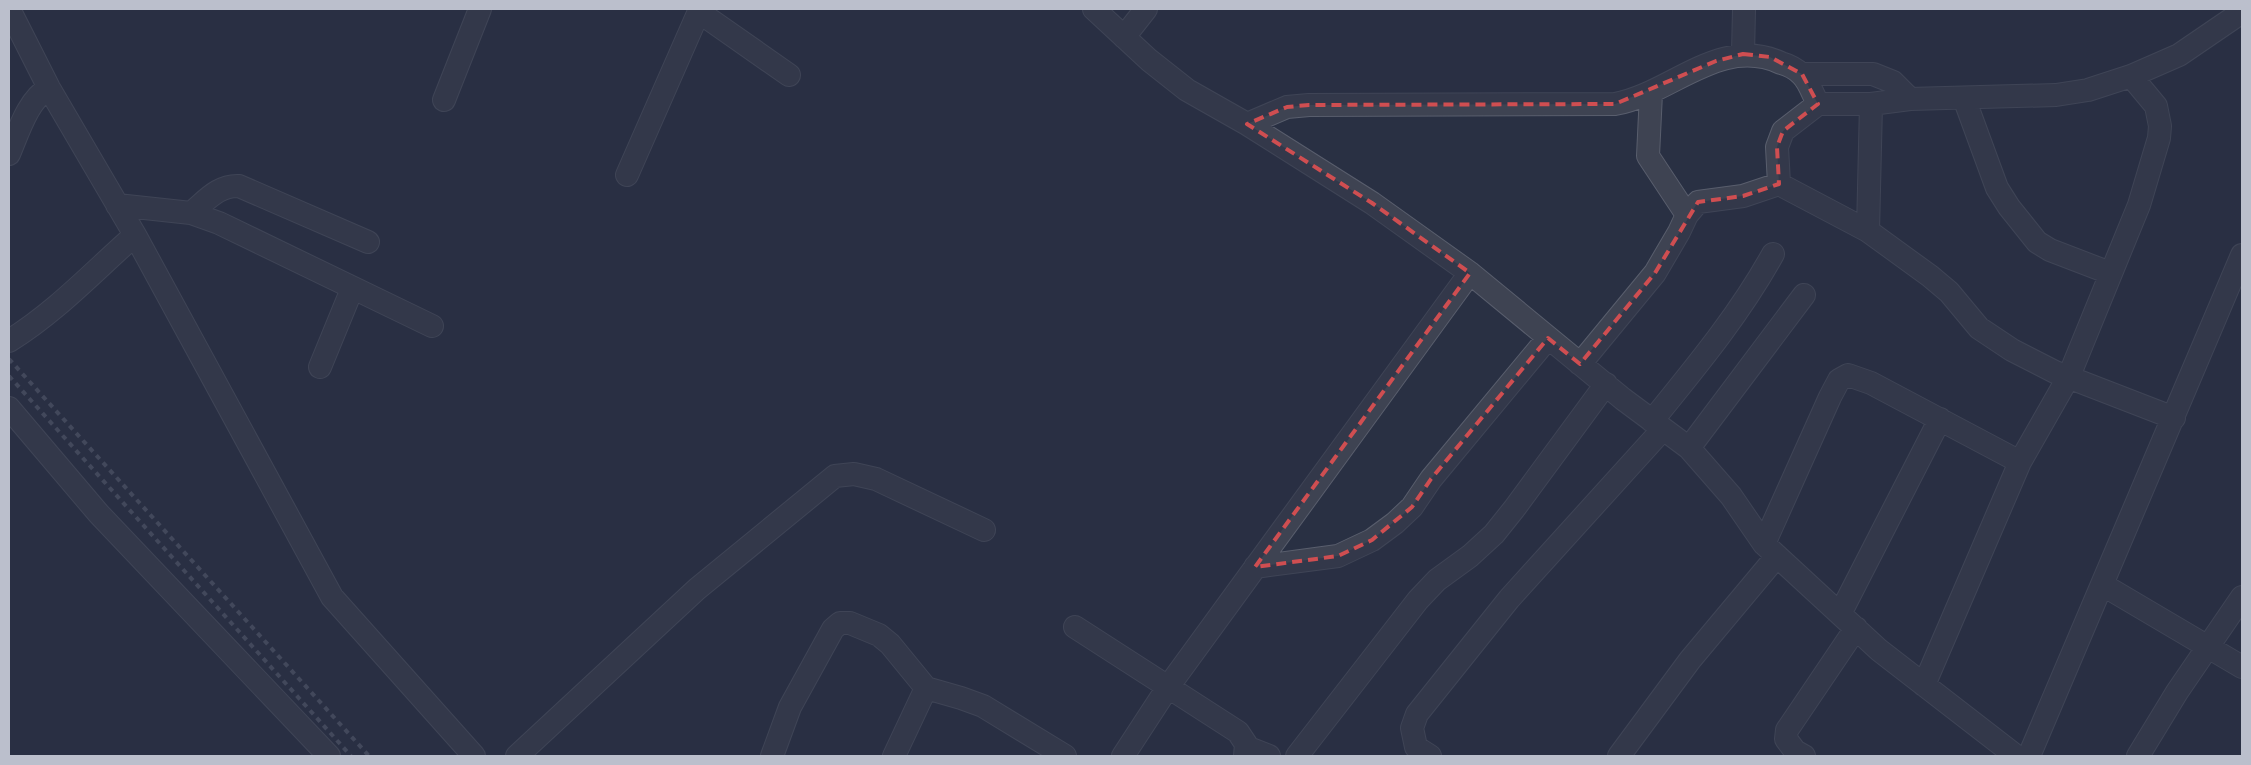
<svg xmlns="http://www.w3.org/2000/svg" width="2251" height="765" viewBox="0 0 2251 765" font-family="'DM Sans',sans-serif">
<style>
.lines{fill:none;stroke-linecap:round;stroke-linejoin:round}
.minor-casing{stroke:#595e6d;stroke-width:24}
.minor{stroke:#3e4352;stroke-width:22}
.rail{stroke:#606679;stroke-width:4;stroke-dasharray:5 5;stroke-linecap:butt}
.marked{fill:none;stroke:#cf4e51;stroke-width:4;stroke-dasharray:10 6;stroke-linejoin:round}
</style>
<rect width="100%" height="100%" fill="#293043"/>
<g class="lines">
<g class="minor-casing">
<path id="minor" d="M9,9L49,88L135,235L332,597L474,756
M1094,9L1149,60L1187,90L1247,124L1372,203L1470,273L1623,399L1689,448L1731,496L1764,544L1879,650L2016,756
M699,12L789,75
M1124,37L1146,9
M1743,54L1744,9
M1802,74H1873L1893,82L1910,99
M1651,93L1648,156L1687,215
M1964,98L1997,188L2009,207L2037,242L2050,250L2110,273
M444,100L480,9
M1818,104L1783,131L1777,147L1779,184L1868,231
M1871,104L1868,231L1930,276L1949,292L1979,328L2012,350L2055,372L2174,418
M1247,124L1287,107L1309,105L1615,104C1671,94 1720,35 1781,63C1788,65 1796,69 1801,74C1809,81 1813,95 1818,104H1871L1910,99L2056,95L2088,90L2131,76L2179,55L2242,12
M9,154C18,133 28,99 49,88
M627,175L700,9
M117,205L191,213L219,223L432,326
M191,213C206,201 218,185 239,186L368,242
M9,341C56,312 94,271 135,235
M1580,364L1655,273L1679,232L1687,215L1698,202L1743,196L1779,184
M320,367L352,289
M9,408L99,514L329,756
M1652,421C1695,368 1740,314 1773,254
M1689,448L1804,295
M1764,544L1830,397L1839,380L1848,375L1871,383L2020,462
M1255,567L1338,556L1372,540L1395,523L1412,507L1431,479L1548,338
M2103,585L2242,667
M1840,614L1940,419
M1075,627L1238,732L1246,744L1245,756
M1924,685L2020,462L2069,376L2139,205L2159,138L2160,126L2156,106L2131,76
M1246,747L1269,756
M517,756L697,589L835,476L854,474L876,479L984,530
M772,756L790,707L833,629L840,623H850L879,635L890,644L926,688L961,698L983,706L1065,756
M894,756L926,688
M1123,756L1168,687L1470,273
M1297,756L1418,600L1437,580L1470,556L1494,534L1514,509L1606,384
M1430,756L1416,747L1412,728L1417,714L1509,599L1663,429
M1619,756L1690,660L1777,556
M1804,756L1795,751L1786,739L1787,730L1856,628
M2029,756L2242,255
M2138,756L2177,692L2242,597"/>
</g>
<use href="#minor" class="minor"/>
<path class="rail" d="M9,359L369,756
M9,376L351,756"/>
</g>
<path d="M0 0H2251V765H0ZM1743,54L1770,57L1802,74L1818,104L1783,131L1777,147L1779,184L1743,196L1698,202L1655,273L1580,364L1548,338L1431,479L1412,507L1372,540L1338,556L1255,567L1470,273L1372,203L1247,124L1287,107L1309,105L1615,104L1716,61Z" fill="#293043" fill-opacity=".55" fill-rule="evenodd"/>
<path class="marked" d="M1743,54L1770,57L1802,74L1818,104L1783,131L1777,147L1779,184L1743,196L1698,202L1655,273L1580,364L1548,338L1431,479L1412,507L1372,540L1338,556L1255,567L1470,273L1372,203L1247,124L1287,107L1309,105L1615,104L1716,61Z"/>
<rect width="2251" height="765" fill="none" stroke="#bbbfcc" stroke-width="20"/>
</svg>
